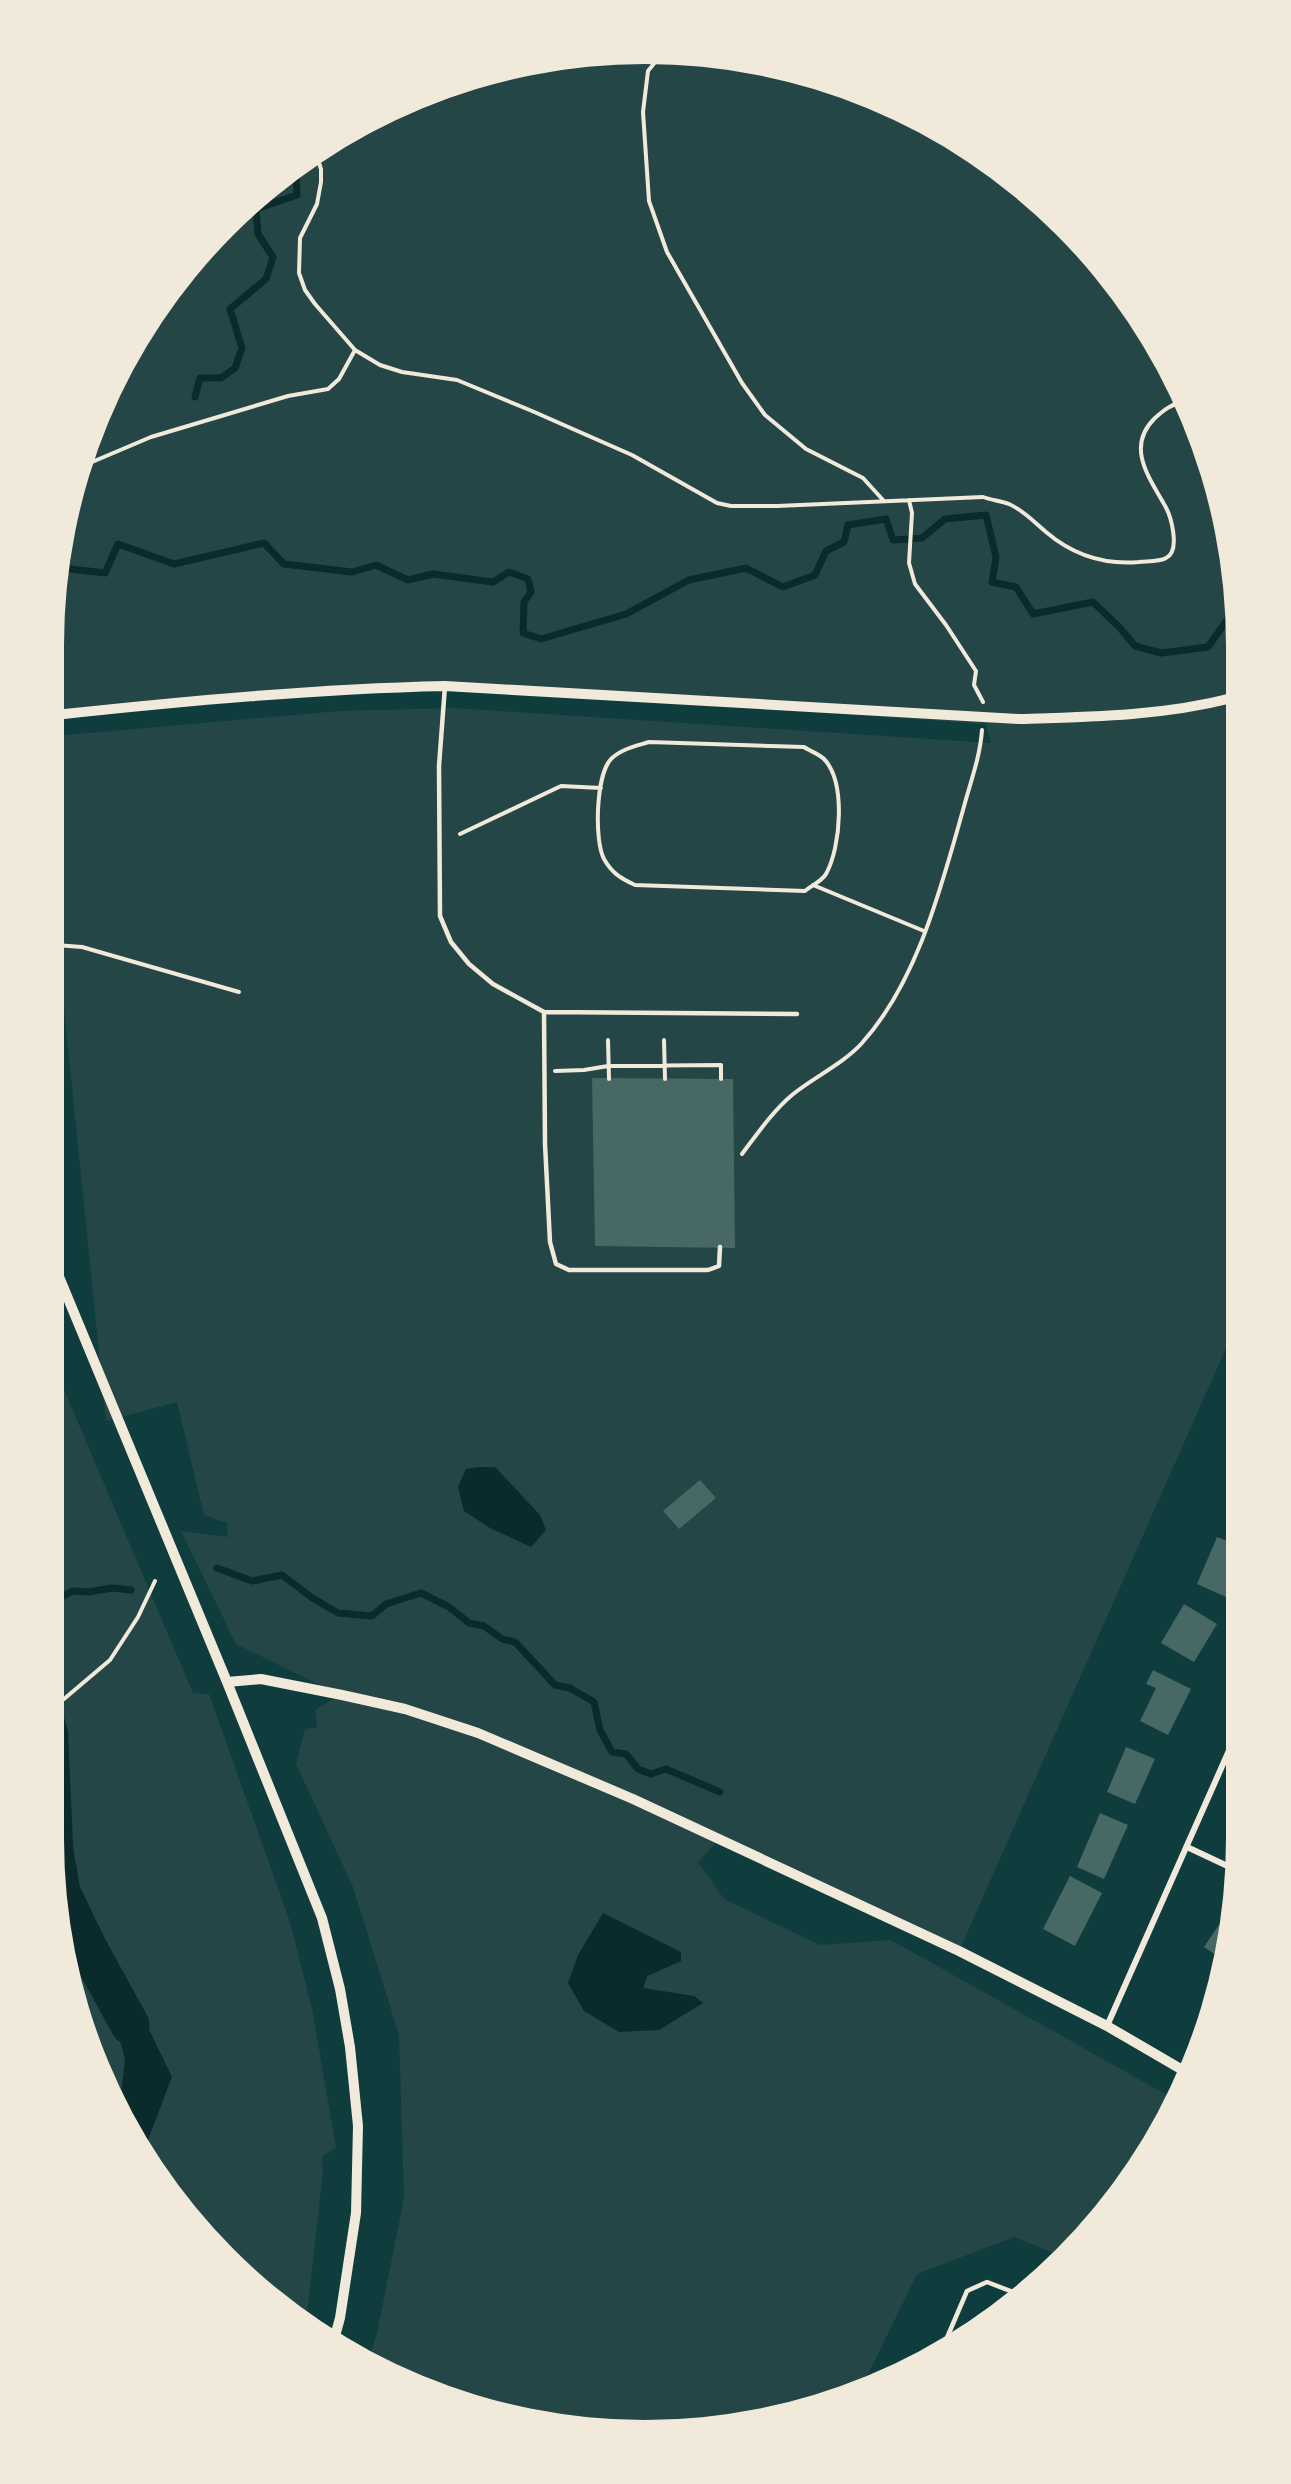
<svg xmlns="http://www.w3.org/2000/svg" width="1291" height="2484" viewBox="0 0 1291 2484" font-family="Mulish,sans-serif">
<style>
.green{fill:#244646;fill-rule:evenodd}
.water{fill:#0a2a2b}
.lines{fill:none;stroke-linecap:round;stroke-linejoin:round}
.stream{stroke:#0a2a2b;stroke-width:7}
.river{stroke:#0a2a2b;stroke-width:39}
.building{fill:#486865}
.path{stroke:#f1e9da;stroke-width:4}
.service{stroke:#f1e9da;stroke-width:4.5}
.minor{stroke:#f1e9da;stroke-width:6}
.tertiary{stroke:#f1e9da;stroke-width:10}
</style>
<rect width="100%" height="100%" fill="#0f3d3e"/>
<path class="green" d="M685,55L799,74L907,115L1035,201L1115,286L1192,419L1232,568L1234,1330L959,1951L718,1841L698,1862L724,1899L820,1945L891,1940L1176,2100L1115,2198L1063,2257L1014,2237L917,2274L861,2389L798,2410L685,2429H606L493,2410L419,2385L369,2358L377,2333L404,2198L399,2035L353,1887L296,1764L305,1729L317,1727L315,1710L340,1695L236,1644L181,1531L228,1537L227,1523L204,1515L177,1402L106,1421L55,920V736L339,711L454,708L991,743L986,724L454,688L338,691L55,716V607L74,493L115,384L176,285L256,201L350,133L456,85L569,59ZM634,1928L681,1961L647,1976L643,1988L662,1992L607,2025Z
M54,1366L193,1693L209,1694L289,1919L312,2008L336,2148L322,2156L323,2172L306,2322L255,2283L176,2199L133,2134L86,2029L65,1954L54,1839L56,1692H54Z"/>
<path class="water" d="M479,1467H495L540,1515L546,1530L531,1547L490,1528L464,1511L458,1487L466,1469Z
M54,1683L68,1731L73,1845L78,1883L172,2077L146,2145V2153L133,2134L120,2104L125,2060L94,1935L60,1897L54,1838Z
M603,1913L681,1952V1961L647,1976L643,1988L694,1996L703,2003L659,2030L619,2032L584,2011L568,1983L578,1955Z"/>
<g class="lines">
<path class="stream" d="M195,397L200,378H221L235,368L242,348L230,309L266,279L273,257L258,234L256,209L297,195L296,172
M62,568L105,573L118,544L174,564L264,543L284,564L352,572L376,565L408,580L433,574L493,582L509,572L528,579L531,592L524,602L523,633L541,639L626,614L689,580L746,568L783,587L815,575L826,551L844,542L848,525L886,519L893,540L922,538L945,519L986,515L996,557L992,582L1016,587L1033,614L1093,602L1120,628L1135,646L1161,653L1208,647L1232,613
M217,1568L252,1581L282,1575L311,1597L338,1613L372,1616L386,1604L421,1593L449,1607L469,1623L484,1626L502,1639L515,1642L555,1685L570,1688L594,1702L600,1730L612,1752L626,1754L638,1769L651,1774L666,1769L720,1792
M54,1600L73,1591L88,1592L112,1588L131,1590"/>
<path class="river" d="M57,1868L62,1901L130,2025"/>
</g>
<path class="building" d="M592,1078L733,1079L735,1248L595,1246Z
M700,1480L716,1498L679,1529L663,1511Z
M1217,1537L1235,1544V1576L1226,1597L1197,1584Z
M1184,1604L1217,1624L1194,1662L1161,1643Z
M1153,1670L1191,1689L1168,1735L1140,1721L1156,1688L1146,1684Z
M1126,1747L1155,1759L1135,1804L1107,1792Z
M1100,1813L1128,1825L1104,1879L1077,1867Z
M1070,1876L1102,1893L1075,1946L1043,1929Z
M1222,1920L1228,1924L1222,1959L1204,1947Z"/>
<g class="lines">
<path class="path" d="M660,56L648,71L643,112L649,201L667,252L742,383L765,415L806,449L863,478L883,500
M317,157L321,169V182L317,204L300,238L299,273L305,290L315,304L355,350L380,365L402,372L457,380L532,411L632,455L717,503L731,506H777L983,497C991,500 1001,501 1009,504C1023,510 1034,522 1046,532C1073,555 1104,565 1139,562C1147,561 1159,562 1166,558C1181,551 1171,515 1164,504C1148,476 1126,446 1155,418C1164,410 1170,405 1182,402
M85,465L151,437L288,396L328,389L339,379L355,350
M909,500L912,513L909,563L915,584L946,625L976,671L974,685L983,702
M649,742L804,747C810,751 819,754 824,759C846,782 841,847 826,874C822,881 811,886 805,891L635,885C620,878 612,873 604,859C594,840 596,775 611,759C621,749 636,746 649,742Z
M460,834L561,786L601,788
M813,885L924,931
M55,945L82,947L239,992
M608,1040L609,1079
M664,1040L665,1079
M555,1071L584,1070L608,1066L721,1065V1079
M742,1154C757,1134 773,1111 792,1095C814,1077 843,1064 862,1043C917,982 941,888 963,810C970,783 980,758 982,730
M54,1702L64,1699L110,1660L138,1617L155,1581"/>
<path class="service" d="M445,686L439,766L440,916L451,942L469,964L493,984L544,1012L797,1014
M544,1012L545,1144L550,1242L556,1264L569,1270H708L719,1266L720,1247
M943,2347L967,2291L987,2282L1018,2294"/>
<path class="minor" d="M1187,1847L1236,1870
M1107,2026L1235,1737"/>
<path class="tertiary" d="M55,715C185,701 315,689 445,686L1019,719C1091,717 1162,716 1232,698
M55,1267L227,1682L322,1918L340,1989L350,2047L358,2126L356,2213L340,2318L334,2340
M227,1682L261,1679L342,1695L405,1709L478,1733L633,1799L959,1951L1107,2026L1186,2072"/>
</g>
<path d="M0 0H1291V2484H0ZM645 64H645A581 581 0 0 1 1226 645V1839A581 581 0 0 1 645 2420H645A581 581 0 0 1 64 1839V645A581 581 0 0 1 645 64Z" fill="#f1e9da" fill-rule="evenodd"/>
</svg>
